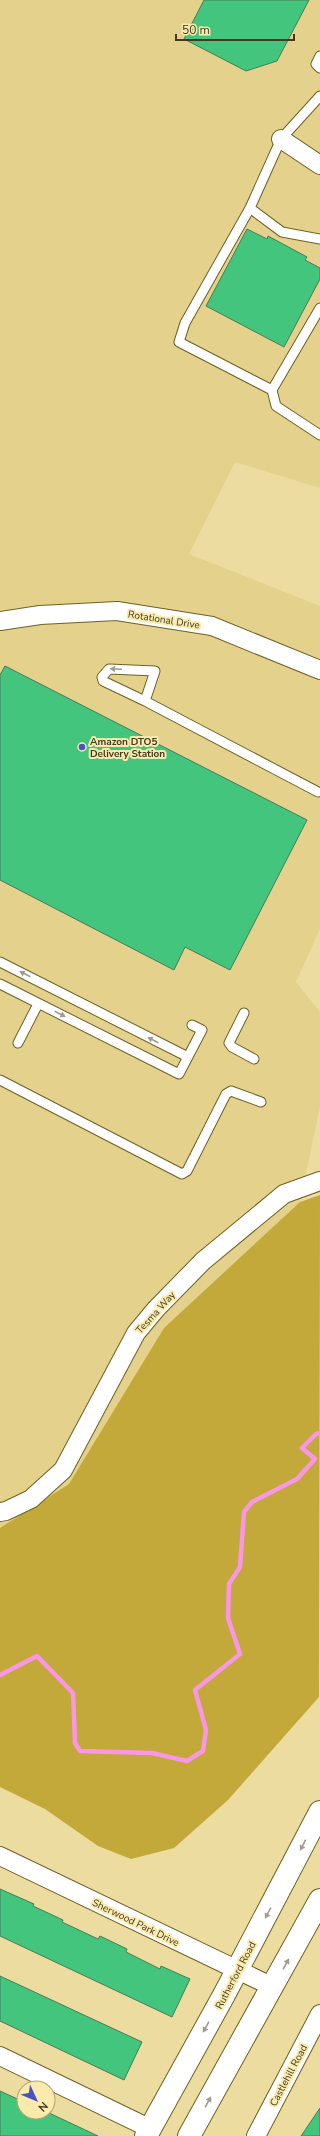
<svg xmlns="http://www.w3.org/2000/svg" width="320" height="2136" viewBox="0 0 320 2136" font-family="'Nunito Sans',sans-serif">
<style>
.built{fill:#e4d18b}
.green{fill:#c3a83a}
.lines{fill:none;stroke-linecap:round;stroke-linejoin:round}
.stream{stroke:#fa96e6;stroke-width:4.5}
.building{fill:#44c57d;stroke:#457c59}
.service-casing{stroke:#6f6024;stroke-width:11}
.minor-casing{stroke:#6f6024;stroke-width:20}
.secondary-casing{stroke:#6f6024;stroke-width:24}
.service{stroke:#fff;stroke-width:9}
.minor{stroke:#fff;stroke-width:18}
.secondary{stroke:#fff;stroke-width:22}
.oneway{fill:#a09c90}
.poi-dot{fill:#4951c6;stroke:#faeaac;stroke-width:1.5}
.labels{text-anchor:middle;stroke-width:4;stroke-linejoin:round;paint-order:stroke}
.street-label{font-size:10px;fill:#413a21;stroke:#faeaac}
.poi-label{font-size:10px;font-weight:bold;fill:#413a21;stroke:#faeaac;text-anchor:start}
</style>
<rect width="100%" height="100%" fill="#eddc9f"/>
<path class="built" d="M0,0H320V488L235,462L189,554L320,606V929L296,982L320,1012V1107L300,1202L164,1328L69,1484L0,1528Z"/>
<path class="green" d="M320,1195L319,1697L228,1800L174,1848L131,1859L98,1846L45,1809L0,1787V1528L69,1484L164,1328L300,1202Z"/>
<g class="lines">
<path class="stream" d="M0,1675L37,1656L73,1693L75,1743L80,1751L152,1753L187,1761L203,1751L206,1730L195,1690L240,1654L228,1618L229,1584L240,1567L244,1512L252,1502L297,1479L315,1459L302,1448L316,1434L320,1433"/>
</g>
<path class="building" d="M204,0H309L277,61L246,71L184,39Z
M247,229L267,239L268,236L307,257L305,260L320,268V279L284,347L206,306Z
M5,666L307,820L230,970L185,947L174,970L0,880V675Z
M0,1889L34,1904L33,1906L63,1920L62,1922L98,1939L100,1936L127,1949L126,1952L160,1969L161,1966L190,1979L172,2017L0,1936Z
M0,1976L142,2042L124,2080L0,2021Z
M0,2091L24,2102V2112H47L98,2136H0Z
M320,2108V2136H301Z"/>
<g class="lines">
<g class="service-casing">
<path id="service" d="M320,56L316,64L320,68
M320,96L281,139L250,208L282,232L320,239
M250,208L185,323L179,342L272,390L320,308
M272,390L276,406L320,435
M145,701L103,681L102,677L109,669L155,671L145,701L318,792
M0,962L188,1057
M0,984L179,1074L202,1030L192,1025
M244,1013L229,1043L232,1047L254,1059
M18,1043L38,1004
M0,1080L182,1174L187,1171L226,1094L231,1091L261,1102"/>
</g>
<g class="minor-casing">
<path id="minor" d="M281,139L320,165
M0,621L40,615L117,611L212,626L320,670
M0,1512L6,1511L31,1499L63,1470L136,1333L156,1309L203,1261L284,1194L320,1181
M0,1856L273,1987
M0,2056L149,2128
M256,2136L320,2014"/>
</g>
<g class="secondary-casing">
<path id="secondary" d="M146,2136L224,1995L320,1812
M189,2136L320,1900"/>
</g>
<use href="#service" class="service"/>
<use href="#minor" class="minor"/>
<use href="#secondary" class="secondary"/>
</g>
<defs><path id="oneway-solid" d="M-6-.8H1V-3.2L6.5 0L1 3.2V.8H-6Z"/></defs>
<g class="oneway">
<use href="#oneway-solid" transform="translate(116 669) rotate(-178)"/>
<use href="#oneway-solid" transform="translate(25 974) rotate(-153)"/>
<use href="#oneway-solid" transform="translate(60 1014) rotate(27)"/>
<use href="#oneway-solid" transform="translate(153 1040) rotate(-153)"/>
<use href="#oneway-solid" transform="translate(303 1845) rotate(117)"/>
<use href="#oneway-solid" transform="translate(268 1913) rotate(118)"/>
<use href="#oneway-solid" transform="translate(286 1964) rotate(-61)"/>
<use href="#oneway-solid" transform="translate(206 2027) rotate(119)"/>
<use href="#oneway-solid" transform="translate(208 2102) rotate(-61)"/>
</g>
<circle class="poi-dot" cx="82" cy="747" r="4"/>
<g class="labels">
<g class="street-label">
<text transform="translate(164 619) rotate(9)" y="4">Rotational Drive</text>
<text transform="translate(155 1312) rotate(-48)" y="4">Tesma Way</text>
<text transform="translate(136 1922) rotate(26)" y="4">Sherwood Park Drive</text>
<text transform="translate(235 1975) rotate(-62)" y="4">Rutherford Road</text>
<text transform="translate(288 2075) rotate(-62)" y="4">Castlehill Road</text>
</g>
<g class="poi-label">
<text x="90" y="745">Amazon DTO5<tspan x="90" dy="12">Delivery Station</tspan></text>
</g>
</g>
<g transform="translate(36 2100) rotate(134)"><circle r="19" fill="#faeaac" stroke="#b0a474"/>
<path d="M0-3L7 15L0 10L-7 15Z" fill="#4951c6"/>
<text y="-6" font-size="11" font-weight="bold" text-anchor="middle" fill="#413a21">N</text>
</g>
<path d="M176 34v6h118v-6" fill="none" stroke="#413a21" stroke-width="2"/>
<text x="182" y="34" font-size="12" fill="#413a21" stroke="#faeaac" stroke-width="3" paint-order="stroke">50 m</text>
</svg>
